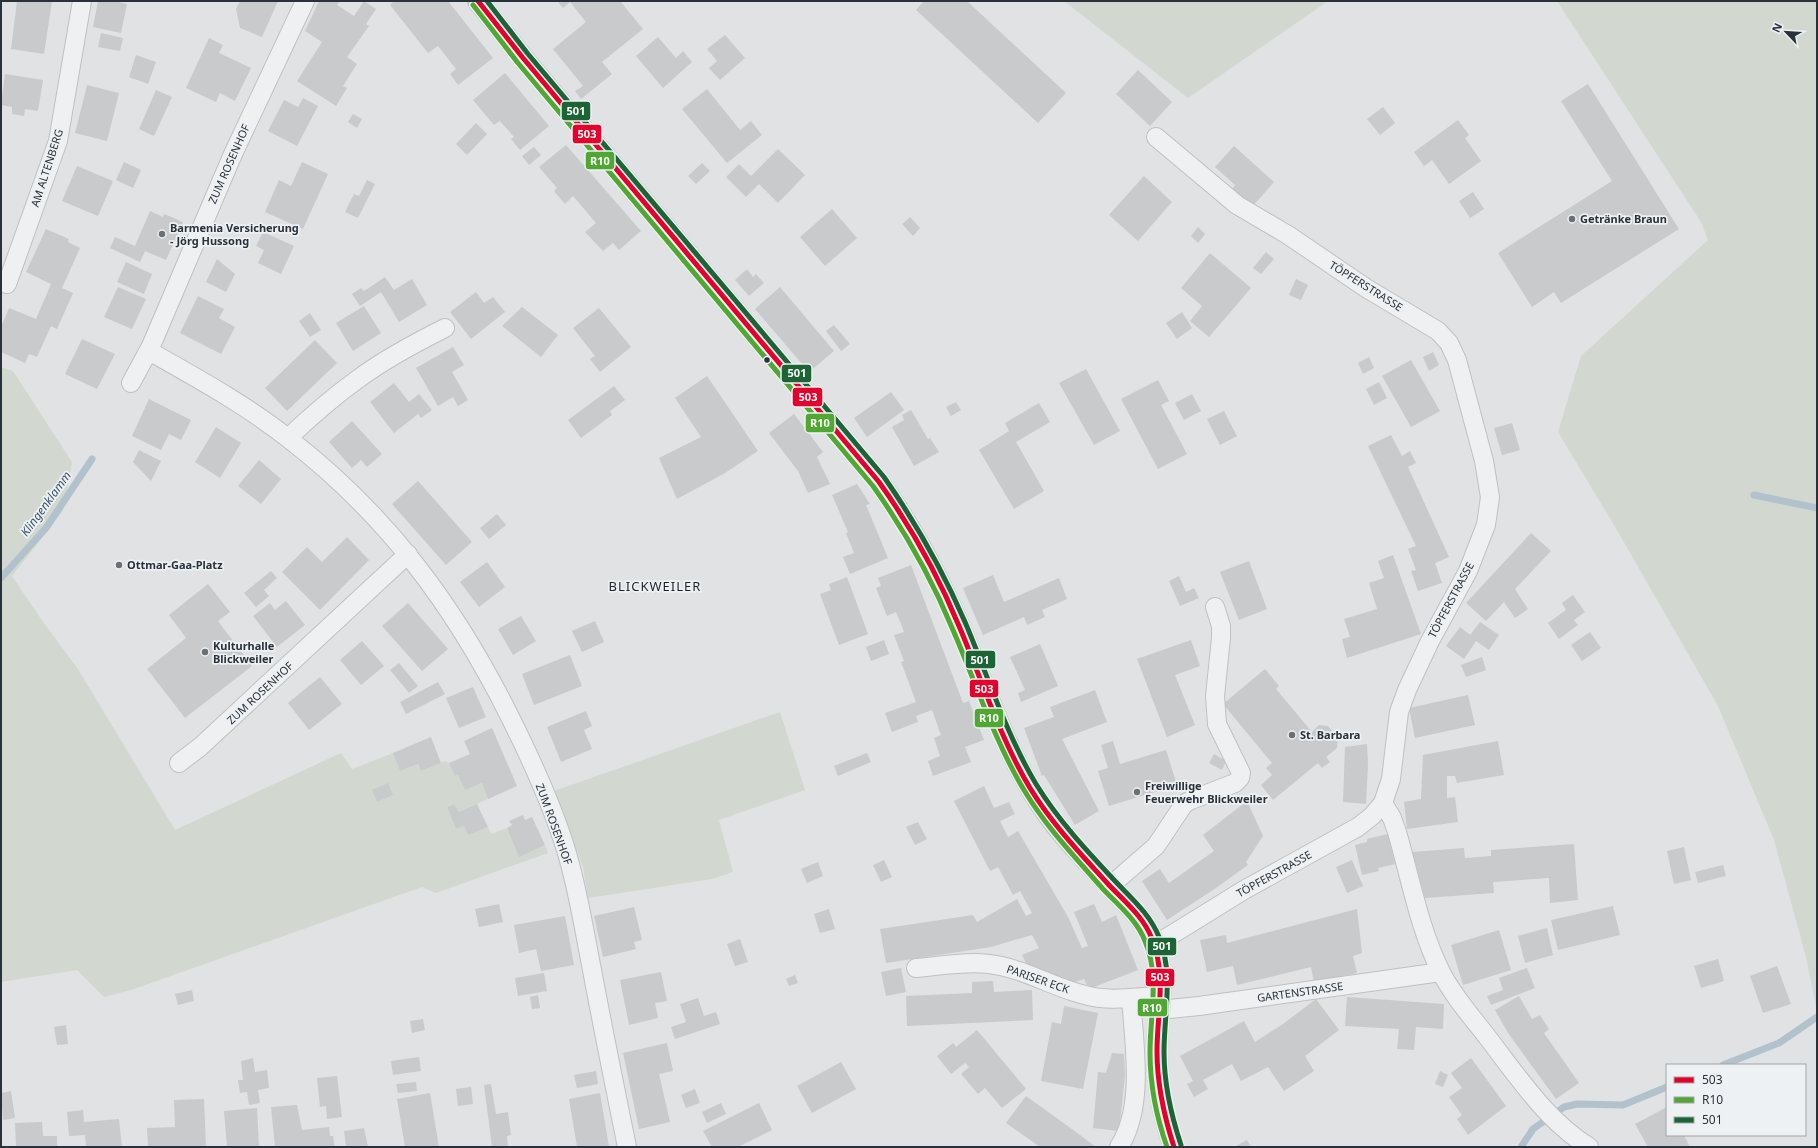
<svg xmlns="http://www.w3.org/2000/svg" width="1818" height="1148" viewBox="0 0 1818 1148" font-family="'Noto Sans',sans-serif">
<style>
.green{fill:#d2d8d0}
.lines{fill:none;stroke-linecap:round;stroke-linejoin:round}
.stream{stroke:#b1c2cd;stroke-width:7}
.building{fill:#c8cacc}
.street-casing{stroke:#bec0c2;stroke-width:20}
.street{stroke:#eff0f2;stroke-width:18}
.secondary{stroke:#bec2c4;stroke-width:22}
.bus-1-casing{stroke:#eef1f4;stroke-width:8}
.bus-2-casing{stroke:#eef1f4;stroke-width:8}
.bus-3-casing{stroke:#eef1f4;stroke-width:8}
.bus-1{stroke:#e4002b;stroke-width:5}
.bus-2{stroke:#4fa832;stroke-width:5}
.bus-3{stroke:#1c6434;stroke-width:5}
.poi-dot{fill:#697076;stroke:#eef1f4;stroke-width:1.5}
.bus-dot{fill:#29323b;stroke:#eef1f4;stroke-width:1.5}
.labels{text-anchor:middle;stroke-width:3.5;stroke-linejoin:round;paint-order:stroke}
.street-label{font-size:11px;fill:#29323b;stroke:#eef1f4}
.poi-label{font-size:11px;font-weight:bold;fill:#29323b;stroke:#eef1f4;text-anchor:start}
.water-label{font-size:12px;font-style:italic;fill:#38556b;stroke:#eef1f4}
.quarter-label{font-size:13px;letter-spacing:1px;fill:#1b232c;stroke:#eef1f4}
.line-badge{stroke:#eef1f4;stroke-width:1.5}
.badge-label{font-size:11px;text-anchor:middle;font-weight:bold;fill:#fff}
</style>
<rect width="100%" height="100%" fill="#e0e2e4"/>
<path class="green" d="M1064,1H1328L1188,98Z
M1557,1H1817V1012L1806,957L1774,840L1718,706L1614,525L1558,432L1581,356L1708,240L1701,222Z
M1,367L13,371L72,462L63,511L12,576L41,619L78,669L175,830L341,753L352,769L393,753L400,771L418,764L421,771L445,761L449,763L455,776L458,775L465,790L482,783L488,799L459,812L454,804L447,807L456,829L464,826L468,835L488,827L491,834L507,828L519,856L545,845L548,853L436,893L422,887L134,989L104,997L77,970L1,982Z
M780,712L805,790L719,820L733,872L712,879L588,898L583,867L554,791Z"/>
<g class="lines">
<path class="stream" d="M1754,495L1817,508
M1,578L46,528L92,459
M1723,1065L1779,1043L1817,1017
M1521,1147L1533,1129L1564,1107L1577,1104L1623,1105L1667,1087"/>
</g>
<path class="building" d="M17,1H52L44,54L11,49Z
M98,1H115L127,4L121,33L93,27Z
M240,1H278L262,37L240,28L236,9Z
M319,1H340L337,5L354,16L364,1L376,9L366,24L369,26L347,57L357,64L343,86L347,88L336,106L297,81L322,42L305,31Z
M394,1H448L493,58L458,85L450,74L456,69L438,46L428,53L390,5Z
M557,1H620L643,29L602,62L612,74L581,99L575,91L583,86L553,49L586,22L570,2L563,8Z
M924,1H967L1066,93L1038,123L916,10Z
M101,33L123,38L120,51L98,47Z
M725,35L745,58L720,80L709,68L717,61L707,49Z
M658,37L676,58L683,51L692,62L663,88L636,56Z
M209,38L223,45L219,53L251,68L235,101L220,93L216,102L186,88Z
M136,55L156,62L148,84L129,77Z
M1138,70L1172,102L1150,126L1116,94Z
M505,73L549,126L520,150L511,139L514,137L500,121L494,125L473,100Z
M5,74L43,80L38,111L25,109L24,116L12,114V107L1,105Z
M1588,84L1679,229L1561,303L1554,292L1532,307L1498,253L1612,181L1561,101Z
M87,85L119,93L107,141L75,133Z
M707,89L740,130L751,121L762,135L727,163L682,109Z
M156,90L172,97L154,136L139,129Z
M303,98L318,106L297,146L268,131L284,100L298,107Z
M1383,107L1395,123L1380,135L1367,119Z
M353,114L362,119L357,128L348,122Z
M1458,120L1469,135L1465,138L1481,161L1449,184L1432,160L1424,166L1414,152Z
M476,123L487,134L467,155L456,144Z
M566,145L641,231L619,250L613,243L603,251L585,232L596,223L573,196L565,204L554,191L557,188L539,167Z
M1234,146L1274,182L1252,207L1232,189L1235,185L1215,167Z
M534,147L541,155L529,165L522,156Z
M778,149L805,175L778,203L759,184L746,197L726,177L739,164L751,176Z
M124,162L141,170L133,188L116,180Z
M302,162L328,174L303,229L265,212L279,180L291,186Z
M702,163L710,171L696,184L688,176Z
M77,166L113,181L98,216L62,201Z
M1144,176L1172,202L1138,241L1109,215Z
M367,180L375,184L358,218L345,212L354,194L359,196Z
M1473,192L1484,209L1470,218L1459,201Z
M832,209L857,238L825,266L800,237Z
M150,211L163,217L164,214L183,222L166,260L145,251L140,262L110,248L115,237L135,246Z
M910,217L920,228L913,236L902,224Z
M1198,227L1205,234L1198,243L1191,236Z
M46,229L69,239L68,242L80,248L62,288L73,293L57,329L51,326L37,357L29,354L25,363L1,352V327L9,308L36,319L51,284L26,272Z
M263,232L294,246L281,274L258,263L264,250L256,246Z
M1266,252L1274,259L1261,274L1253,268Z
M1210,253L1251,288L1209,337L1190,321L1202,306L1181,288Z
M217,259L235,274L226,292L206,282Z
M126,262L152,274L144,294L117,282Z
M747,269L753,277L756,274L764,283L749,296L735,280Z
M385,277L394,290L412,279L427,305L399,322L381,292L360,306L352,294L361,288L364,291Z
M1296,279L1308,285L1301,300L1289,295Z
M118,287L146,299L132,329L104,317Z
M780,287L834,351L809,372L755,309Z
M476,292L484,303L493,297L505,312L471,339L450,312Z
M198,296L224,309L219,318L235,327L221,354L180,333Z
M364,306L381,333L353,351L336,323Z
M522,307L558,335L541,357L502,326Z
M599,308L631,347L600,372L590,359L595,356L573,328Z
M1182,312L1192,328L1177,339L1166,323Z
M310,313L321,330L310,337L299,321Z
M834,325L850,344L841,351L826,331Z
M82,339L115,354L97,389L65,374Z
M315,340L337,363L287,411L265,388Z
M453,347L464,365L452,372L468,400L458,406L453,397L438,406L416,368Z
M1433,352L1439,365L1429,371L1423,357Z
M1369,357L1374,368L1363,374L1358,363Z
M1411,360L1440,411L1411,427L1382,376Z
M1086,369L1120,431L1094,445L1059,383Z
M707,376L758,451L725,473L677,499L659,458L701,437L675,398Z
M1158,380L1169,401L1161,405L1187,454L1158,469L1121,399Z
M1379,382L1387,398L1374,405L1366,389Z
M394,383L409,402L419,394L432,410L421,418L418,414L394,433L370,402Z
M614,386L625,400L610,411L612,415L581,438L568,420Z
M891,392L904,410L867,437L854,418Z
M1192,394L1201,411L1184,420L1175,403Z
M149,399L191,420L181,440L169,434L161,450L132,436Z
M956,402L961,410L951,416L946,407Z
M1039,403L1050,422L1016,442L1044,491L1014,509L979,450L1009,431L1005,423Z
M911,410L928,439L930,438L939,452L914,466L892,427L904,420L902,415Z
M1224,411L1237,436L1220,445L1207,419Z
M794,414L823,452L817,457L830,484L808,493L798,471L769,433Z
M352,421L382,454L367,467L361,460L352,468L329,442Z
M1512,423L1520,450L1502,455L1494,428Z
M216,427L241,443L220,478L195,462Z
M1391,435L1402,456L1410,451L1416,463L1408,467L1449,557L1435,563L1442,583L1418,591L1411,571L1416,570L1408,549L1416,546L1368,446Z
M139,450L161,461L151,481L133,462Z
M259,460L281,479L261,504L238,486Z
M418,481L472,542L446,565L392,504Z
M857,484L870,504L866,505L888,558L850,574L843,557L854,553L846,533L848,532L832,495Z
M497,514L506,525L489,539L480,528Z
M1531,533L1551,551L1515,589L1528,609L1515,618L1504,602L1486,621L1466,603Z
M347,537L369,560L320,610L282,572L307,547L322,562Z
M1393,555L1421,634L1347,658L1342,639L1350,637L1344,619L1377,609L1369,583L1384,578L1378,561Z
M1249,561L1267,609L1239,620L1220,572Z
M487,562L505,587L479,607L460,582Z
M911,565L963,703L969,701L984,740L965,747L971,762L933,776L928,761L940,756L934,738L941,735L932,710L916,716L918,722L892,732L885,713L916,702L901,662L904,661L894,635L904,632L901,624L896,612L887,616L876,588L881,586L878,578Z
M271,571L277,578L264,590L269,596L256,607L244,593Z
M993,575L1004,602L1059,578L1067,599L1042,610L1045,617L1027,625L1024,617L983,635L963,588Z
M1179,576L1186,592L1194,588L1199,598L1180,606L1169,581Z
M847,577L868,634L839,645L820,594L831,590L829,584Z
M208,584L230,612L218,621L252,666L185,718L147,669L186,638L169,615Z
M1573,595L1585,612L1574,620L1578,625L1559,639L1548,623L1566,610L1562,603Z
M286,601L305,625L277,647L253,616L270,603L275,610Z
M408,603L448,649L422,671L382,626Z
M521,616L536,641L513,655L498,629Z
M595,621L604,642L582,652L572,631Z
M1480,622L1499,635L1489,650L1476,641L1464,659L1446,646L1460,627L1470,635Z
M1590,632L1601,648L1582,661L1571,645Z
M884,640L889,654L871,661L866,647Z
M1191,640L1200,666L1175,675L1195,725L1167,737L1137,659Z
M362,641L384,666L361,685L340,660Z
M1040,644L1058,686L1021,702L1018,693L1025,690L1010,657Z
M570,655L582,686L534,705L522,674Z
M1482,657L1486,670L1466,677L1461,665Z
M399,663L418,686L409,693L390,670Z
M1265,669L1279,686L1276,689L1312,732L1319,725L1328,726L1338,738L1337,748L1326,757L1330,762L1322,768L1318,763L1273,800L1261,785L1272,775L1266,768L1272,763L1223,704Z
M320,677L342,704L309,730L288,703Z
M438,682L445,694L406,714L400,702Z
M473,687L486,717L459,728L446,698Z
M1095,690L1107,722L1062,739L1099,811L1075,825L1044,775L1042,776L1024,728L1054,717L1050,707Z
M1468,695L1475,725L1415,738L1409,708Z
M586,711L592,726L584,730L592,749L561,762L547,727Z
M492,728L517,786L488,799L482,783L465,790L458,775L455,776L449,763L470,754L464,741Z
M431,737L441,763L421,771L418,764L400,771L393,753Z
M1113,741L1120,764L1166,750L1177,785L1109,806L1098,771L1108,768L1101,745Z
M1498,741L1504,775L1457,783L1455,776H1447V798L1455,797L1458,822L1407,829L1404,802L1421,799L1423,755Z
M1367,744L1368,764L1366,804L1343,802L1345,747Z
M867,753L871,762L838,776L834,766Z
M1214,754L1226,761L1222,770L1209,763Z
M388,783L393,795L377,802L372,790Z
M984,786L994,808L1009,802L1015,814L1000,821L1008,837L1018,831L1068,917L1082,948L1088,946L1074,912L1094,904L1102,922L1116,915L1138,970L1089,989L1084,979L1069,984L1066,978L1061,980L1028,967L1022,955L1039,948L1032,935L991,947L886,963L880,929L973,915L977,922L1017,899L1026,916L1032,913L1020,891L1013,895L998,867L990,871L954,801Z
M1247,801L1263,836L1246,862L1248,865L1216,888L1167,920L1142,881L1160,869L1169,883L1214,851L1203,835Z
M454,804L459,812L477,804L488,827L468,835L464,826L456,829L447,807Z
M523,815L525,820L532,817L545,845L519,857L507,828L512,825L509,821Z
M918,822L927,839L915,845L906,827Z
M1388,834L1395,864L1378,868L1379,871L1362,875L1355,845L1367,842V839Z
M1574,844L1578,900L1550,903L1549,878L1493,882L1494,893L1425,898L1412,852L1464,848L1465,858L1491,856V850Z
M1684,847L1691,880L1674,884L1667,851Z
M884,860L892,877L881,882L873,865Z
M1352,860L1363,886L1347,893L1336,867Z
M818,862L823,876L807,883L801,869Z
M1723,865L1726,876L1698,883L1695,872Z
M499,904L503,922L479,927L475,909Z
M1613,906L1620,935L1558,950L1551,920Z
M634,907L642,940L634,942L636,949L603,957L594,916Z
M829,909L835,929L820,933L814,914Z
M1357,909L1362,953L1353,956L1357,973L1314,982L1311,967L1237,985L1233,966L1207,972L1200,940L1226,935L1227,943Z
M565,916L574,965L541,971L536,949L519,953L514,925Z
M1547,928L1553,955L1525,963L1518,936Z
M1499,930L1511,970L1463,985L1451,945Z
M740,939L748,962L735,966L727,944Z
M1718,959L1724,981L1701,988L1694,966Z
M1777,966L1791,1004L1763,1013L1750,976Z
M901,968L906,992L886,996L881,972Z
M1527,968L1535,988L1491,1005L1487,996L1503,990L1499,978Z
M661,972L667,1001L655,1003L658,1018L629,1025L620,980Z
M544,973L547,991L518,996L515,978Z
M795,975L798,983L789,986L786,979Z
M993,981L994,992L1032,990L1033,1020L907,1026L906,996L972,993V982Z
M192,990L194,1001L178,1005L175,994Z
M538,995L540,1008L532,1009L530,997Z
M1519,996L1532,1019L1540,1015L1549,1029L1544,1033L1579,1083L1556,1099L1508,1033L1495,1010Z
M1347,997L1444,1004L1443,1029L1416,1027L1414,1050L1397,1049L1399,1029L1345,1026Z
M698,998L704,1016L716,1012L720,1024L675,1039L671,1027L686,1022L680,1004Z
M1316,999L1339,1030L1305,1056L1314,1071L1284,1091L1268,1067L1241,1081L1232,1064L1203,1080L1208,1089L1194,1097L1187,1084L1193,1081L1180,1056L1244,1021L1255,1042L1283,1024Z
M1064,1006L1098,1013L1083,1089L1041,1081L1052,1022L1061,1024Z
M423,1019L425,1030L412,1033L410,1021Z
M66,1025L68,1044L57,1045L54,1027Z
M977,1030L1026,1089L1002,1108L985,1088L978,1094L961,1074L969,1067L965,1063L951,1074L937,1056L953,1043L956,1047Z
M667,1043L673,1071L659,1074L670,1122L639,1129L623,1053Z
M1112,1053L1124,1054L1125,1075L1119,1131L1093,1128L1098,1072L1106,1073Z
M419,1057L421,1071L393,1075L391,1061Z
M253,1058L255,1072L267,1070L269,1088L258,1090L260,1103L249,1105L247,1092L240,1093L238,1080H243L241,1061Z
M1471,1058L1506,1106L1468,1135L1457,1119L1462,1115L1449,1097L1462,1088L1451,1073Z
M841,1062L856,1089L812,1113L797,1086Z
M596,1071L598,1084L577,1088L574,1075Z
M1440,1071L1448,1075L1443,1087L1435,1084Z
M337,1076L342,1117L327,1119L326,1106L320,1107L317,1078Z
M416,1082L417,1091L398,1093L396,1084Z
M491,1084L496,1114L508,1112L511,1135L507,1136L508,1147H492L484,1085Z
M471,1087L473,1104L458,1106L456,1089Z
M695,1089L700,1103L686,1108L681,1095Z
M11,1091L15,1118L3,1120L1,1093Z
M430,1093L439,1147H405L397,1099Z
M600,1093L609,1147H577L569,1099Z
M1026,1096L1076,1132L1096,1147H1040L1006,1123Z
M204,1099L206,1147H148L147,1128L175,1127L174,1100Z
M721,1103L726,1114L707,1123L702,1112Z
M759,1103L772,1130L738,1147H712L703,1131Z
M297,1105L302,1130L329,1127L330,1136H333L335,1147H275L271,1107Z
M1667,1107V1135H1684L1690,1147H1648L1635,1124Z
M257,1108L259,1147H227L224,1111Z
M83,1110L84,1122L119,1119L122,1147H86L85,1135L69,1136L67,1112Z
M42,1122L43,1136H57V1147H16L15,1123Z
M364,1128L368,1147H346L344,1131Z
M1247,1140L1251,1147H1234Z"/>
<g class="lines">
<g class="street-casing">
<path id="street" d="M7,284L58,141L82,1
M149,351C197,378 246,405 289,439C387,515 454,605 509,715C531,759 552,804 566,850C578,889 584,930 592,970C603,1029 615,1088 627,1147
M131,383L151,346L233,154L305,1
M288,438C310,417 333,397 358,379C385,359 415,343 445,328
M179,763L200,747L408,554
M1383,803L1392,818L1397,832C1410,877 1420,931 1441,972C1453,996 1472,1017 1488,1038C1518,1077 1547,1121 1589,1147
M1110,886L1156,846L1184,804L1191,800L1235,783L1240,778L1241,773L1217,724L1215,696L1221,638V626L1215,607
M1155,945L1244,890L1358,827L1372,816L1383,803L1391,779L1399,712L1407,690L1430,641L1468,571L1486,525L1490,497L1484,461L1457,360L1449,343L1438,331L1366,288L1288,235L1237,205L1156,137
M916,968C939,966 965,961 989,964C1023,968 1052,987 1085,995C1110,1002 1135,997 1161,996
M1160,1010L1199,1006L1441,972
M1119,1147C1145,1107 1134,1043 1131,998"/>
</g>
<use href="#street" class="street"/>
<path class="secondary" d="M478,1L523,58L879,482C916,533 945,589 968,647C994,710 1014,774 1058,828C1074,848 1093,867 1111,887C1127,904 1149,923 1155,947C1166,981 1157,1016 1157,1051C1157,1085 1163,1116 1174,1147"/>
<g class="bus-1-casing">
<path id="bus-1" d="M478,1L523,58L879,482C911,527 938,575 959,626C982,680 1000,738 1030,788C1052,824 1080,853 1108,884C1124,901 1144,917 1152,939C1167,976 1157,1014 1157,1051C1157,1084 1164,1116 1174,1147"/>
</g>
<g class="bus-2-casing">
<path id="bus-2" d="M473,5L518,63L873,486C905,531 932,579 953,630C976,683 994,740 1024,790C1046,827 1075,857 1103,889C1118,905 1137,920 1145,941C1160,976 1150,1015 1150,1052C1150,1084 1156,1116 1167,1147"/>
</g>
<g class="bus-3-casing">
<path id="bus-3" d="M487,1L528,54L884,477C916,523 943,571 965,622C988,676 1006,734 1036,784C1058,820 1086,850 1115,881C1131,898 1150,914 1159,937C1174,974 1164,1013 1164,1052C1164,1084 1171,1115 1181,1145"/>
</g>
<use href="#bus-1" class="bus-1"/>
<use href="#bus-2" class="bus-2"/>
<use href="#bus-3" class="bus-3"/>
</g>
<g class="poi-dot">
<circle cx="1572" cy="219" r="4"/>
<circle cx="162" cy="234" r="4"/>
<circle cx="119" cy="565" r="4"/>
<circle cx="205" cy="652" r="4"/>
<circle cx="1292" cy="735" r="4"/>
<circle cx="1137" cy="792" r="4"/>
</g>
<circle class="bus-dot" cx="767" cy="360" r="3.5"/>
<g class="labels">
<g class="street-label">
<text transform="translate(229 164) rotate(-66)" y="4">ZUM ROSENHOF</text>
<text transform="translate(47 168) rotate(-72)" y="4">AM ALTENBERG</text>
<text transform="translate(1366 286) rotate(32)" y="4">TÖPFERSTRASSE</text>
<text transform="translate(1451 600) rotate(-62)" y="4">TÖPFERSTRASSE</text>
<text transform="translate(260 693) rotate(-43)" y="4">ZUM ROSENHOF</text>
<text transform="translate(554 824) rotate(70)" y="4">ZUM ROSENHOF</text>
<text transform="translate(1274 874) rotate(-29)" y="4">TÖPFERSTRASSE</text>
<text transform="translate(1038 979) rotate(19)" y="4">PARISER ECK</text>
<text transform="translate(1300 992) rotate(-8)" y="4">GARTENSTRASSE</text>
</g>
<g class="poi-label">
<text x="1580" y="223">Getränke Braun</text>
<text x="170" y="232">Barmenia Versicherung<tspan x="170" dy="13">- Jörg Hussong</tspan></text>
<text x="127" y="569">Ottmar-Gaa-Platz</text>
<text x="213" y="650">Kulturhalle<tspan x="213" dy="13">Blickweiler</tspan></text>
<text x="1300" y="739">St. Barbara</text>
<text x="1145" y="790">Freiwillige<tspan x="1145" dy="13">Feuerwehr Blickweiler</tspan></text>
</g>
<g class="water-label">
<text transform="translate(46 504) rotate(-54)" y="4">Klingenklamm</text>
</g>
<g class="quarter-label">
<text x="655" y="591">BLICKWEILER</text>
</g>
</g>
<g class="line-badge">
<rect x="561" y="101" width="30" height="20" rx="4" fill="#1c6434"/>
<rect x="572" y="124" width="30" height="20" rx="4" fill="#e4002b"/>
<rect x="585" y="151" width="30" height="19" rx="4" fill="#4fa832"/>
<rect x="781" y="364" width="31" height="19" rx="4" fill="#1c6434"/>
<rect x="792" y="387" width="31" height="20" rx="4" fill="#e4002b"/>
<rect x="805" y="413" width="30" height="20" rx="4" fill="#4fa832"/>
<rect x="965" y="650" width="31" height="19" rx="4" fill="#1c6434"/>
<rect x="969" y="679" width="30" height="19" rx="4" fill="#e4002b"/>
<rect x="974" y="708" width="30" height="20" rx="4" fill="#4fa832"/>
<rect x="1147" y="937" width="30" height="19" rx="4" fill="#1c6434"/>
<rect x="1145" y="968" width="30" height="19" rx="4" fill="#e4002b"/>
<rect x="1137" y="998" width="31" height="19" rx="4" fill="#4fa832"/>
</g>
<g class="badge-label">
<text x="576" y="115">501</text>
<text x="587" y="138">503</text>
<text x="600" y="165">R10</text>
<text x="797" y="377">501</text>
<text x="808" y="401">503</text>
<text x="820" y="427">R10</text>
<text x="980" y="664">501</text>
<text x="984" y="693">503</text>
<text x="989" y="722">R10</text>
<text x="1162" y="950">501</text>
<text x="1160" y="981">503</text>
<text x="1152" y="1012">R10</text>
</g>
<rect width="1818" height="1148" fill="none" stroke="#29323b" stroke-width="4"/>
<rect x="1666" y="1064" width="140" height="72" fill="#eef1f4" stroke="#9fa5aa"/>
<rect x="1674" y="1077" width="20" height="6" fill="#e4002b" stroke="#9fa5aa"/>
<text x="1702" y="1084" font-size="12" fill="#29323b">503</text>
<rect x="1674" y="1097" width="20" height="6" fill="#4fa832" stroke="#9fa5aa"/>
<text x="1702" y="1104" font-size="12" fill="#29323b">R10</text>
<rect x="1674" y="1117" width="20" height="6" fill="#1c6434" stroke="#9fa5aa"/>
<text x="1702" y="1124" font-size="12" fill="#29323b">501</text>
<g transform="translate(1786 32) rotate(295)" stroke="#eef1f4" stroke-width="3" paint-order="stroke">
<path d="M0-3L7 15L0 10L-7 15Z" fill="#29323b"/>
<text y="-6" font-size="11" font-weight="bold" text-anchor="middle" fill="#29323b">N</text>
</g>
</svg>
